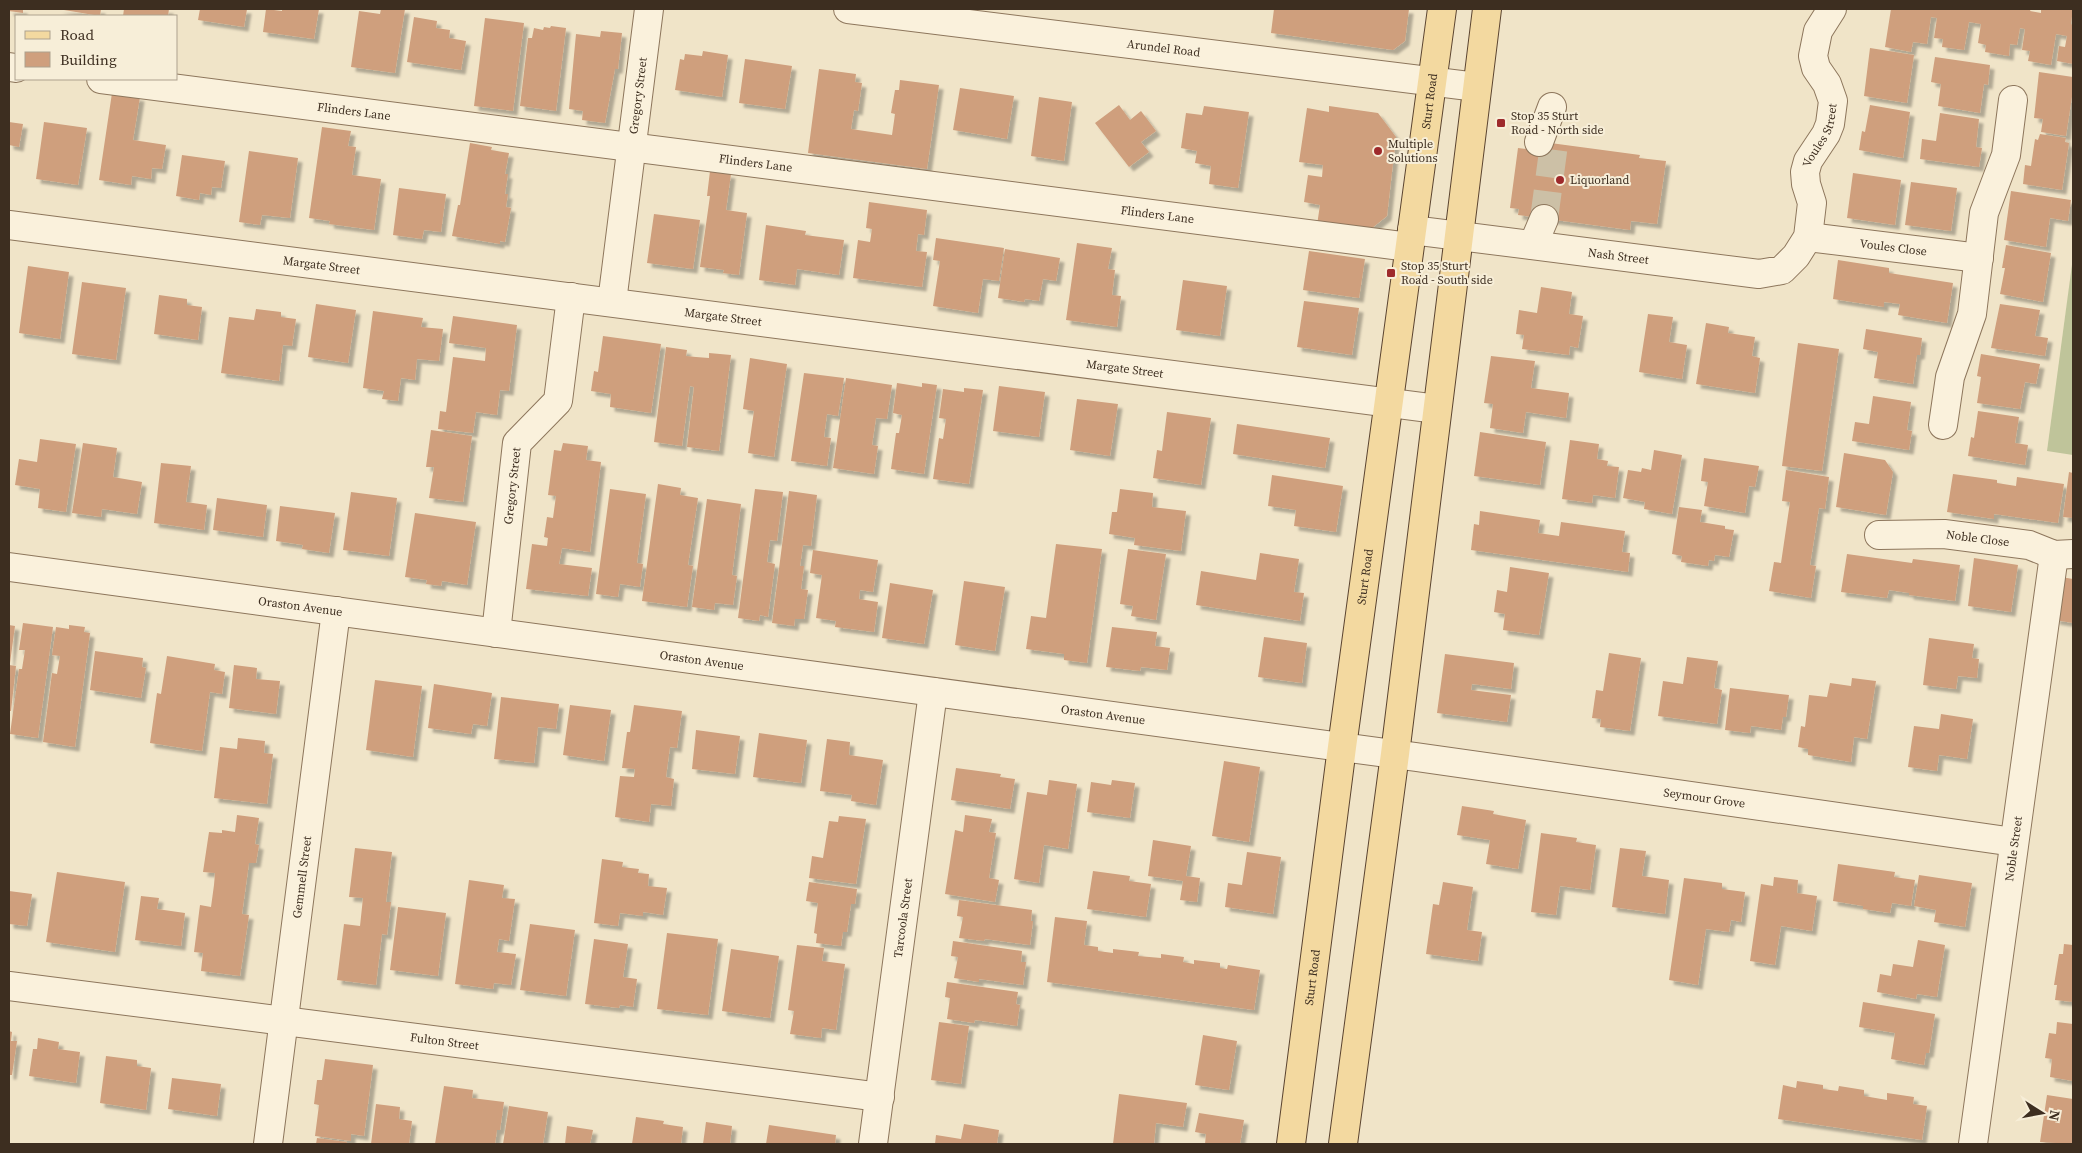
<svg xmlns="http://www.w3.org/2000/svg" width="2082" height="1153" viewBox="0 0 2082 1153" font-family="'Source Serif 4',serif">
<style>
.cemetery{fill:#bfc49a}
.building{fill:#cf9f7d;filter:url(#shadow)}
.lines{fill:none;stroke-linecap:round;stroke-linejoin:round}
.minor-tunnel{stroke:#ccc0a6;stroke-width:28;stroke-dasharray:28 14;stroke-linecap:butt}
.minor-casing{stroke:#8d765c;stroke-width:30}
.major-casing{stroke:#5b4430;stroke-width:30}
.minor{stroke:#faf1dc;stroke-width:28}
.major{stroke:#f3d9a0;stroke-width:28}
.poi-dot{fill:#9e2a2b;stroke:#f7eed8;stroke-width:2}
.labels{text-anchor:middle;stroke-width:4;stroke-linejoin:round;paint-order:stroke}
.street-label{font-size:12px;fill:#3d2e20;stroke:#f7eed8}
.poi-label{font-size:12px;fill:#3d2e20;stroke:#f7eed8;text-anchor:start}
</style>
<defs>
<filter id="shadow"><feDropShadow dx="4.5" dy="4.5" stdDeviation="1" flood-color="#0004"/></filter>
</defs>
<rect width="100%" height="100%" fill="#f0e4c8"/>
<path class="cemetery" d="M2073,257V455L2047,451Z"/>
<path class="building" d="M9,9H23V13L9,11Z
M58,9H101L100,16Z
M124,9H169L168,16H123Z
M200,9H247L244,27L198,20Z
M266,9L282,11V9H319L314,39L263,32Z
M381,9H405L395,73L351,67L359,11L380,14Z
M1274,9H1409L1405,41L1393,50L1271,33Z
M1891,9H2031L2030,11L2041,13V9H2073L2071,24L2073,25V64L2057,61L2059,46L2065,47L2067,36L2056,34L2051,65L2028,61L2030,51L2022,50L2025,29L2020,28L2017,45L2010,44L2009,56L1985,52L1986,45L1978,43L1981,24L1969,22L1964,50L1942,47L1943,39L1934,38L1937,18L1931,17L1927,44L1913,42L1911,52L1885,47Z
M414,17L437,21L436,28L450,30L449,38L466,41L461,70L407,62Z
M485,18L524,23L513,111L474,106Z
M551,26L566,28L556,111L520,106L528,38H532L534,28L543,30L544,27L550,28Z
M601,31L622,33L618,69H615L605,123L582,120L583,111L569,109L576,34L600,37Z
M1870,48L1914,55L1907,103L1864,96Z
M703,51L728,55L722,97L675,90L680,59L684,60L685,54L702,56Z
M1935,57L1990,65L1988,85L1984,84L1980,113L1938,106L1941,84L1931,82Z
M745,59L792,66L785,109L739,103Z
M819,69L856,74L855,82L862,83L858,111L854,110L851,129L892,135L895,114L891,113L895,90H899L900,80L939,85L927,169L808,153Z
M2039,72L2073,77V90L2066,136L2041,132L2043,119L2034,118Z
M960,88L1014,96L1007,139L953,130Z
M112,93L140,97L133,140L166,145L162,169L152,168L151,179L132,176L131,185L99,180Z
M1039,97L1072,102L1064,161L1031,156Z
M1119,105L1130,120L1141,111L1156,131L1141,142L1149,152L1129,167L1095,123Z
M1870,105L1910,112L1903,158L1859,150L1862,131L1865,132Z
M1204,106L1249,112L1238,188L1209,184L1211,166L1195,163L1197,151L1181,148L1186,113L1202,115Z
M1329,106L1378,113L1396,137L1387,216L1367,232L1317,225L1320,205L1304,202L1308,175L1322,177L1323,165L1299,162L1307,108L1329,112Z
M1940,113L1979,119L1976,147L1982,148L1979,167L1920,159L1922,139L1936,141Z
M9,122L23,124L19,147L9,145Z
M44,122L87,128L78,185L36,179Z
M322,127L351,131L348,146L356,147L352,175L381,179L374,230L329,224L330,221L309,218Z
M2040,134L2066,138L2065,142L2069,143L2062,190L2023,184L2025,165L2031,166L2035,139L2038,140Z
M1528,140L1640,155L1639,158L1666,161L1657,224L1631,221L1630,230L1518,215L1519,209L1510,208L1518,148L1527,149Z
M470,143L492,147L491,150L509,153L505,174H508L505,194H508L506,207L511,208L505,242L500,241V244L452,236L458,205H460Z
M249,151L298,158L290,218L262,215L260,225L239,222Z
M182,155L225,161L221,188L212,187L211,195L200,193L199,200L176,196Z
M710,171L731,174L726,210L747,213L739,275L723,273L724,270L700,267L710,196H707Z
M1853,173L1901,180L1895,225L1847,218Z
M1911,182L1957,188L1951,231L1905,225Z
M399,188L446,194L441,232L424,230L422,239L393,235Z
M2011,191L2071,200L2068,221L2050,218L2046,247L2004,240Z
M869,202L927,210L924,235L918,234L916,251L927,252L922,287L853,278L858,240L870,242L872,229L866,228Z
M654,214L700,220L693,269L647,263Z
M766,225L806,231L805,235L844,240L839,275L797,269L795,285L759,280Z
M936,238L1004,248L999,281L983,279L978,313L933,306L940,261L933,260Z
M1077,243L1112,248L1108,269L1115,270L1112,295L1121,296L1117,327L1066,320Z
M2006,245L2051,253L2043,302L2000,294L2005,268H2002Z
M1005,249L1060,258L1056,281L1043,279L1039,301L1025,299L1024,302L998,298Z
M1309,251L1365,259L1359,298L1303,290Z
M1838,260L1889,268V273L1953,283L1947,323L1898,315L1900,304L1884,302V307L1833,299Z
M28,266L69,272L60,339L19,333Z
M1183,280L1227,286L1220,336L1176,330Z
M82,282L126,288L116,360L72,354Z
M1541,287L1572,292L1569,314L1583,316L1578,348L1570,346L1569,355L1522,349L1524,335L1516,334L1519,310L1537,313Z
M159,295L187,299V305L202,307L198,340L154,334Z
M1304,301L1359,308L1352,355L1297,347Z
M316,304L356,310L348,363L308,357Z
M2000,304L2040,310L2035,336L2048,338L2045,356L1991,348Z
M256,309L281,312V317L296,319L292,346L283,345L279,381L221,373L229,317L254,320Z
M373,311L423,318L421,327L443,329L439,361L417,359L415,380L401,378L398,401L382,399L384,391L363,388Z
M1648,314L1673,317L1669,342L1687,345L1682,379L1639,372Z
M453,316L517,325L509,391L500,390L497,415L476,412L473,433L438,429L440,411L446,412L453,357L485,361L486,348L449,343Z
M1706,323L1729,327L1728,333L1755,337L1752,356L1760,358L1755,393L1696,384Z
M1866,329L1922,338L1920,355H1917L1913,384L1874,378L1878,352L1863,349Z
M603,336L661,344L651,413L610,407L611,394L591,391L594,371L598,372Z
M1798,343L1839,349L1822,471L1782,466Z
M666,347L687,350L686,356L696,357L709,358V353L731,355L719,451L687,447L694,387L690,386L682,446L654,442Z
M1981,354L2040,364L2036,384L2025,382L2020,409L1977,403L1981,377L1977,376Z
M1491,356L1535,361L1531,388L1569,393L1566,418L1526,412L1523,433L1490,428L1493,404L1484,403Z
M750,358L787,364L774,457L748,453L754,411L743,409Z
M804,373L844,378L838,416L827,414L824,437L831,438L827,466L791,461Z
M846,378L892,385L887,419L876,418L872,445L878,446L874,474L833,468Z
M897,383L922,387V383L937,385L924,474L891,469L896,433H899L902,415L893,413Z
M999,386L1045,392L1039,437L993,431Z
M964,388L983,390L969,484L933,479L939,438L943,439L946,419L939,418L943,389L964,392Z
M1873,396L1911,402L1907,430L1912,431L1909,450L1852,441L1855,422L1869,424Z
M1077,399L1118,404L1110,456L1070,450Z
M1978,411L2019,417L2015,443L2028,445L2025,465L1968,456L1971,437L1974,438Z
M1167,412L1211,418L1201,485L1153,478L1157,450L1162,451Z
M1237,424L1330,438L1325,468L1233,454Z
M431,430L472,436L463,502L429,498L434,467H426Z
M1480,432L1546,442L1540,485L1474,476Z
M40,439L76,444L66,512L38,508L40,489L15,485L19,459L37,462Z
M1570,440L1599,444L1597,459L1608,461L1607,466L1619,467L1615,498L1593,495L1592,503L1562,499Z
M83,443L117,448L113,477L142,482L137,514L102,509L101,517L72,513Z
M563,443L588,446L586,460L601,462L590,552L562,548L559,564L592,568L588,596L526,589L532,544L547,546L548,538L544,537L547,517L553,518L556,496L548,495L554,450L561,451Z
M1654,450L1682,455L1672,514L1644,509L1645,502L1623,498L1628,470L1641,472L1642,468L1651,470Z
M1844,453L1885,460L1893,472L1886,515L1836,507Z
M1704,458L1759,466L1755,487L1749,486L1745,513L1704,506L1708,482L1701,481Z
M161,463L191,466L186,502L207,505L204,530L154,523Z
M1786,470L1829,477L1825,509L1819,508L1810,565L1816,566L1811,598L1769,591L1774,562L1781,563L1790,502L1782,501Z
M2069,472L2073,473V518L2063,517Z
M1953,474L1997,480V483L2016,486L2017,477L2064,484L2058,523L1994,514V519L1947,512Z
M1272,475L1343,486L1336,532L1294,526L1296,510L1268,506Z
M658,484L681,488L680,495L698,498L688,565L693,566L687,607L642,601Z
M610,489L646,494L637,563L643,564L640,587L620,584L618,597L596,594Z
M755,489L783,492L777,541L770,540L767,562L775,564L768,617L760,615L759,621L738,618Z
M1120,489L1153,493L1152,507L1186,511L1181,551L1134,545L1135,538L1109,534L1112,512H1117Z
M789,491L817,495L811,546L803,545L800,566H804L801,589L808,590L804,619H795L794,626L772,623Z
M351,492L397,498L389,556L343,550Z
M217,498L267,505L263,537L213,530Z
M707,499L741,504L732,575L737,576L733,605L715,603L714,610L692,607Z
M280,506L335,513L329,553L302,549L303,545L276,541Z
M1679,507L1702,510L1700,522L1725,526V529L1734,530L1729,557L1715,555L1714,561L1709,560L1708,566L1681,562L1682,556L1672,554Z
M1480,511L1540,520L1538,533L1559,536L1561,522L1625,531L1622,552L1630,553L1628,572L1471,550L1474,524L1479,525Z
M415,513L476,522L467,585L442,581L441,586L426,584L427,580L405,577Z
M1056,544L1102,549L1087,663L1064,660V654L1026,649L1031,616L1046,618Z
M1128,549L1166,554L1156,620L1131,616L1133,606L1120,604Z
M813,550L878,560L873,592L860,590L859,599L878,602L874,632L835,627L836,621L816,618L822,575L810,573Z
M1260,553L1299,559L1294,592L1304,593L1300,621L1196,605L1201,571L1256,580Z
M1847,554L1912,563L1913,559L1960,565L1955,601L1909,595V593L1889,590L1887,598L1841,592Z
M1974,558L2018,565L2011,612L1968,606Z
M1510,567L1549,573L1539,635L1503,630L1505,614L1494,612L1497,590L1507,592Z
M2061,577L2073,579V623L2055,620Z
M964,581L1005,587L995,651L955,645Z
M890,583L933,590L924,644L882,638Z
M23,623L53,627L38,738L10,734L19,669H22L25,650H19Z
M9,625L15,626L10,663H9Z
M69,625L85,627L84,632L90,633L75,747L43,742L52,673L57,674L60,656L52,655L56,627L69,629Z
M1112,627L1157,632L1155,646L1170,648L1167,670L1141,667L1140,671L1106,667Z
M1264,637L1307,643L1302,683L1258,677Z
M1929,638L1974,644L1972,658L1979,659L1977,678L1958,676L1956,689L1923,685Z
M95,651L143,658L142,667L146,668L141,698L90,690Z
M1609,653L1641,658L1630,731L1600,727L1601,719L1592,718L1596,690L1603,691Z
M1445,654L1514,663L1511,689L1472,684L1471,690L1511,695L1507,722L1437,713Z
M167,656L215,664L214,670L225,672L222,694L210,692L202,751L150,743L157,693L161,694Z
M1687,657L1718,661L1714,688L1722,690L1717,724L1658,716L1663,681L1683,684Z
M9,665L16,666L11,711H9Z
M234,665L257,668L256,679L280,681L276,714L229,708Z
M1852,678L1876,681L1867,739L1854,737L1851,762L1808,755V749L1798,747L1801,726L1805,727L1809,695L1827,697L1830,683L1851,686Z
M375,680L422,686L413,757L366,750Z
M434,684L492,693L487,726L473,724L471,734L428,728Z
M1730,688L1789,695L1786,717H1783L1781,730L1751,726L1750,733L1725,730Z
M501,697L559,704L556,729L538,727L534,763L494,759Z
M570,705L611,710L604,761L563,755Z
M634,705L682,711L677,748L670,747L666,777L674,779L671,806L651,804L649,822L615,817L620,776L634,777L635,769L622,768L627,732H630Z
M1941,714L1973,719L1967,759L1939,755L1937,771L1908,767L1914,726L1939,729Z
M696,730L740,736L735,774L692,769Z
M759,733L807,740L801,783L753,777Z
M238,738L265,741L264,753L273,754L267,804L214,798L220,747L237,749Z
M827,739L850,742L849,755L883,760L876,805L851,801L852,795L820,791Z
M1224,761L1260,767L1249,842L1212,836Z
M956,768L1001,774L1000,777L1015,779L1010,809L951,800Z
M1049,780L1077,784L1068,849L1044,845L1039,883L1014,879L1027,792L1047,795Z
M1112,780L1135,783L1130,818L1087,812L1091,782L1111,785Z
M1462,806L1494,811L1493,814L1526,820L1518,869L1486,864L1490,840L1457,835Z
M237,815L259,818L255,844L259,845L256,863H249L242,914L249,915L240,976L201,971L203,953L194,952L200,905L211,907L214,885L215,873L203,872L209,832L222,833V830L235,832Z
M965,815L992,819L989,832L996,833L989,878L999,880L995,902L945,894L955,830L963,832Z
M839,816L866,819L856,884L809,878L812,856L823,858L829,821L838,822Z
M1541,833L1577,838L1576,842L1596,845L1590,890L1560,886L1556,915L1531,912Z
M1153,840L1191,846L1186,876L1200,878L1197,902L1180,900L1183,881L1148,876Z
M355,848L392,852L386,902H391L387,935L382,934L376,985L337,980L344,924L360,926L363,898L349,897Z
M1620,848L1646,851L1642,876L1669,880L1665,914L1612,907Z
M1247,852L1281,857L1273,914L1225,907L1228,883L1242,885Z
M602,859L623,862L622,867L639,869L638,873L649,874L648,886L667,888L663,915L643,912V916L620,913L618,926L594,923Z
M1838,864L1895,872L1894,877L1915,880L1911,906L1892,903L1890,913L1863,909V906L1833,901Z
M1093,871L1130,876L1129,881L1151,884L1146,917L1087,909Z
M57,872L125,882L115,952L46,942Z
M1919,875L1972,883L1965,927L1934,922L1936,910L1914,906Z
M1774,877L1798,880L1797,893L1817,896L1812,931L1781,926L1775,965L1750,961L1761,884L1773,886Z
M1684,878L1722,883V889L1745,892L1741,922L1731,920L1729,932L1706,929L1698,985L1669,980Z
M469,880L504,885L502,898L515,899L509,941L499,939L497,952L516,954L511,985L494,983L493,989L455,984Z
M809,882L857,889L855,904H851L847,932H843L841,946L816,943L817,934L814,933L818,903L806,901Z
M1443,882L1473,887L1467,930L1482,932L1478,961L1426,954L1433,904L1439,905Z
M9,891L32,894L27,926L9,924Z
M141,896L159,898L157,909L185,913L181,946L135,940Z
M959,900L1032,910L1031,921H1033L1030,945L985,939L984,941L959,938L963,917L957,916Z
M398,907L446,913L438,976L390,970Z
M1055,917L1087,921L1084,945L1098,947V951L1113,953V949L1139,952L1138,956L1161,958V954L1184,957L1183,962L1194,964V960L1220,963V968L1227,969L1228,965L1260,970L1254,1010L1047,982Z
M530,924L575,930L566,996L520,990Z
M667,933L718,939L708,1015L657,1009Z
M594,939L628,944L623,977L637,979L633,1007L620,1005L619,1008L585,1004Z
M1918,940L1945,945L1937,997L1917,994L1916,999L1877,992L1880,974L1891,976L1893,964L1913,967Z
M953,941L1022,951L1021,962H1026L1023,985L979,979V982L954,978L958,957L951,956Z
M2064,944L2073,945V1002L2055,1000L2057,985H2054L2059,954H2063Z
M797,945L824,948L822,961L845,964L836,1030L822,1028L821,1038L790,1034L794,1011L788,1010Z
M731,949L779,956L770,1018L722,1011Z
M947,982L1018,992L1016,1004L1020,1005L1017,1026L975,1020L974,1023L947,1019L950,998L945,997Z
M1863,1002L1935,1014L1929,1053H1926L1924,1065L1891,1059L1895,1033L1859,1027Z
M939,1022L969,1026L961,1084L931,1080Z
M2057,1022L2073,1024V1081L2050,1077L2052,1059L2045,1058L2049,1033L2056,1034Z
M9,1031L12,1032L11,1041H17L12,1075H9Z
M1203,1035L1237,1041L1229,1090L1195,1085Z
M38,1038L59,1042L58,1049L80,1052L76,1083L29,1076L33,1049H37Z
M106,1056L137,1060V1066L151,1068L146,1110L100,1103Z
M325,1059L373,1065L364,1136L351,1134V1141L315,1136L319,1105L314,1104L317,1080H322Z
M172,1078L221,1084L217,1116L168,1109Z
M1797,1081L1823,1085V1089L1838,1091L1839,1086L1864,1090V1096L1887,1100V1093L1914,1097L1913,1104L1927,1106L1922,1140L1778,1119L1783,1085L1796,1088Z
M444,1086L473,1090L472,1098L504,1102L500,1130H497L495,1144H435Z
M1119,1094L1187,1103L1183,1127L1156,1123L1154,1144H1113Z
M2047,1095L2073,1099V1144L2040,1142Z
M376,1104L400,1107L399,1119L412,1121L409,1144H371Z
M509,1106L548,1112L543,1144H503Z
M1199,1113L1244,1120L1240,1144H1205L1206,1134L1195,1132Z
M636,1117L664,1121L663,1124L683,1127L681,1144H632Z
M706,1122L732,1126L730,1144H703Z
M964,1124L999,1130L997,1144H935L936,1135L961,1139Z
M769,1125L836,1135L835,1144H766Z
M567,1126L593,1130L590,1144H565Z
M317,1138L347,1142L346,1144H316Z"/>
<g class="lines">
<path class="minor-tunnel" d="M1544,219L1554,144"/>
<g class="minor-casing">
<g id="minor">
<path id="s1" d="M848,9L1477,87"/>
<path d="M9,67L16,68"/>
<path id="s2" d="M101,79L1409,247"/>
<path d="M1539,142L1552,107"/>
<path id="s3" d="M9,225L1437,409"/>
<path id="s4" d="M1412,230L1759,274L1782,270L1796,256L1808,237L1812,203L1806,184L1805,172L1808,161L1826,134L1830,124L1833,101L1827,84L1816,68L1813,56L1818,31L1832,9"/>
<path id="s5" d="M1808,237L1979,258"/>
<path d="M1533,245L1544,219"/>
<path id="s6" d="M612,302L649,9"/>
<path d="M1943,425L1950,377L1972,314L1984,213L2006,155L2013,100"/>
<path id="s7" d="M1879,535L1944,534L2029,545L2054,555L2073,554"/>
<path id="s8" d="M9,567L1416,757L2014,842"/>
<path id="s9" d="M496,633L517,443L558,401L571,297"/>
<path id="s10" d="M9,986L880,1097"/>
<path id="s11" d="M268,1144L336,611"/>
<path id="s12" d="M873,1144L933,692"/>
<path id="s13" d="M1973,1144L2054,555"/>
</g>
</g>
<g class="major-casing">
<g id="major">
<path id="s14" d="M1291,1144L1342,747L1442,9"/>
<path d="M1343,1144L1395,754L1487,9"/>
</g>
</g>
<use href="#minor" class="minor"/>
<use href="#major" class="major"/>
</g>
<g class="poi-dot">
<rect x="1496" y="118" width="10" height="10" rx="2.5"/>
<circle cx="1378" cy="151" r="5"/>
<circle cx="1560" cy="180" r="5"/>
<rect x="1386" y="268" width="10" height="10" rx="2.5"/>
</g>
<g class="labels">
<g class="street-label">
<text dy="4" stroke="none"><textPath href="#s1" startOffset="318">Arundel Road</textPath></text>
<text dy="4" stroke="none"><textPath href="#s6" startOffset="208">Gregory Street</textPath></text>
<text dy="4" stroke="none"><textPath href="#s14" startOffset="1052">Sturt Road</textPath></text>
<text dy="4" stroke="none"><textPath href="#s2" startOffset="255">Flinders Lane</textPath></text>
<text dy="4" stroke="none"><textPath href="#s4" startOffset="522">Voules Street</textPath></text>
<text dy="4" stroke="none"><textPath href="#s2" startOffset="660">Flinders Lane</textPath></text>
<text dy="4" stroke="none"><textPath href="#s2" startOffset="1065">Flinders Lane</textPath></text>
<text dy="4" stroke="none"><textPath href="#s5" startOffset="86">Voules Close</textPath></text>
<text dy="4" stroke="none"><textPath href="#s4" startOffset="208">Nash Street</textPath></text>
<text dy="4" stroke="none"><textPath href="#s3" startOffset="315">Margate Street</textPath></text>
<text dy="4" stroke="none"><textPath href="#s3" startOffset="720">Margate Street</textPath></text>
<text dy="4" stroke="none"><textPath href="#s3" startOffset="1125">Margate Street</textPath></text>
<text dy="4" stroke="none"><textPath href="#s9" startOffset="148">Gregory Street</textPath></text>
<text dy="4" stroke="none"><textPath href="#s7" startOffset="99">Noble Close</textPath></text>
<text dy="4" stroke="none"><textPath href="#s14" startOffset="572">Sturt Road</textPath></text>
<text dy="4" stroke="none"><textPath href="#s8" startOffset="294">Oraston Avenue</textPath></text>
<text dy="4" stroke="none"><textPath href="#s8" startOffset="699">Oraston Avenue</textPath></text>
<text dy="4" stroke="none"><textPath href="#s8" startOffset="1104">Oraston Avenue</textPath></text>
<text dy="4" stroke="none"><textPath href="#s8" startOffset="1711">Seymour Grove</textPath></text>
<text dy="4" stroke="none"><textPath href="#s13" startOffset="298">Noble Street</textPath></text>
<text dy="4" stroke="none"><textPath href="#s11" startOffset="269">Gemmell Street</textPath></text>
<text dy="4" stroke="none"><textPath href="#s12" startOffset="228">Tarcoola Street</textPath></text>
<text dy="4" stroke="none"><textPath href="#s14" startOffset="168">Sturt Road</textPath></text>
<text dy="4" stroke="none"><textPath href="#s10" startOffset="439">Fulton Street</textPath></text>
</g>
<g class="poi-label">
<text x="1511" y="120">Stop 35 Sturt<tspan x="1511" dy="14">Road - North side</tspan></text>
<text x="1388" y="148">Multiple<tspan x="1388" dy="14">Solutions</tspan></text>
<text x="1570" y="184">Liquorland</text>
<text x="1401" y="270">Stop 35 Sturt<tspan x="1401" dy="14">Road - South side</tspan></text>
</g>
</g>
<rect width="2082" height="1153" fill="none" stroke="#3d2e20" stroke-width="20"/>
<rect x="15" y="15" width="162" height="65" fill="#f7eed8" stroke="#ada18e"/>
<rect x="25" y="31" width="25" height="8" fill="#f3d9a0" stroke="#ada18e"/>
<text x="60" y="40" font-size="15" fill="#3d2e20">Road</text>
<rect x="25" y="52" width="25" height="15" fill="#cf9f7d" stroke="#ada18e"/>
<text x="60" y="65" font-size="15" fill="#3d2e20">Building</text>
<g transform="translate(2042 1113) rotate(101)" stroke="#f7eed8" stroke-width="4" paint-order="stroke">
<path d="M0-4L9 19L0 12L-9 19Z" fill="#3d2e20"/>
<text y="-8" font-size="14" font-weight="bold" text-anchor="middle" fill="#3d2e20">N</text>
</g>
</svg>
